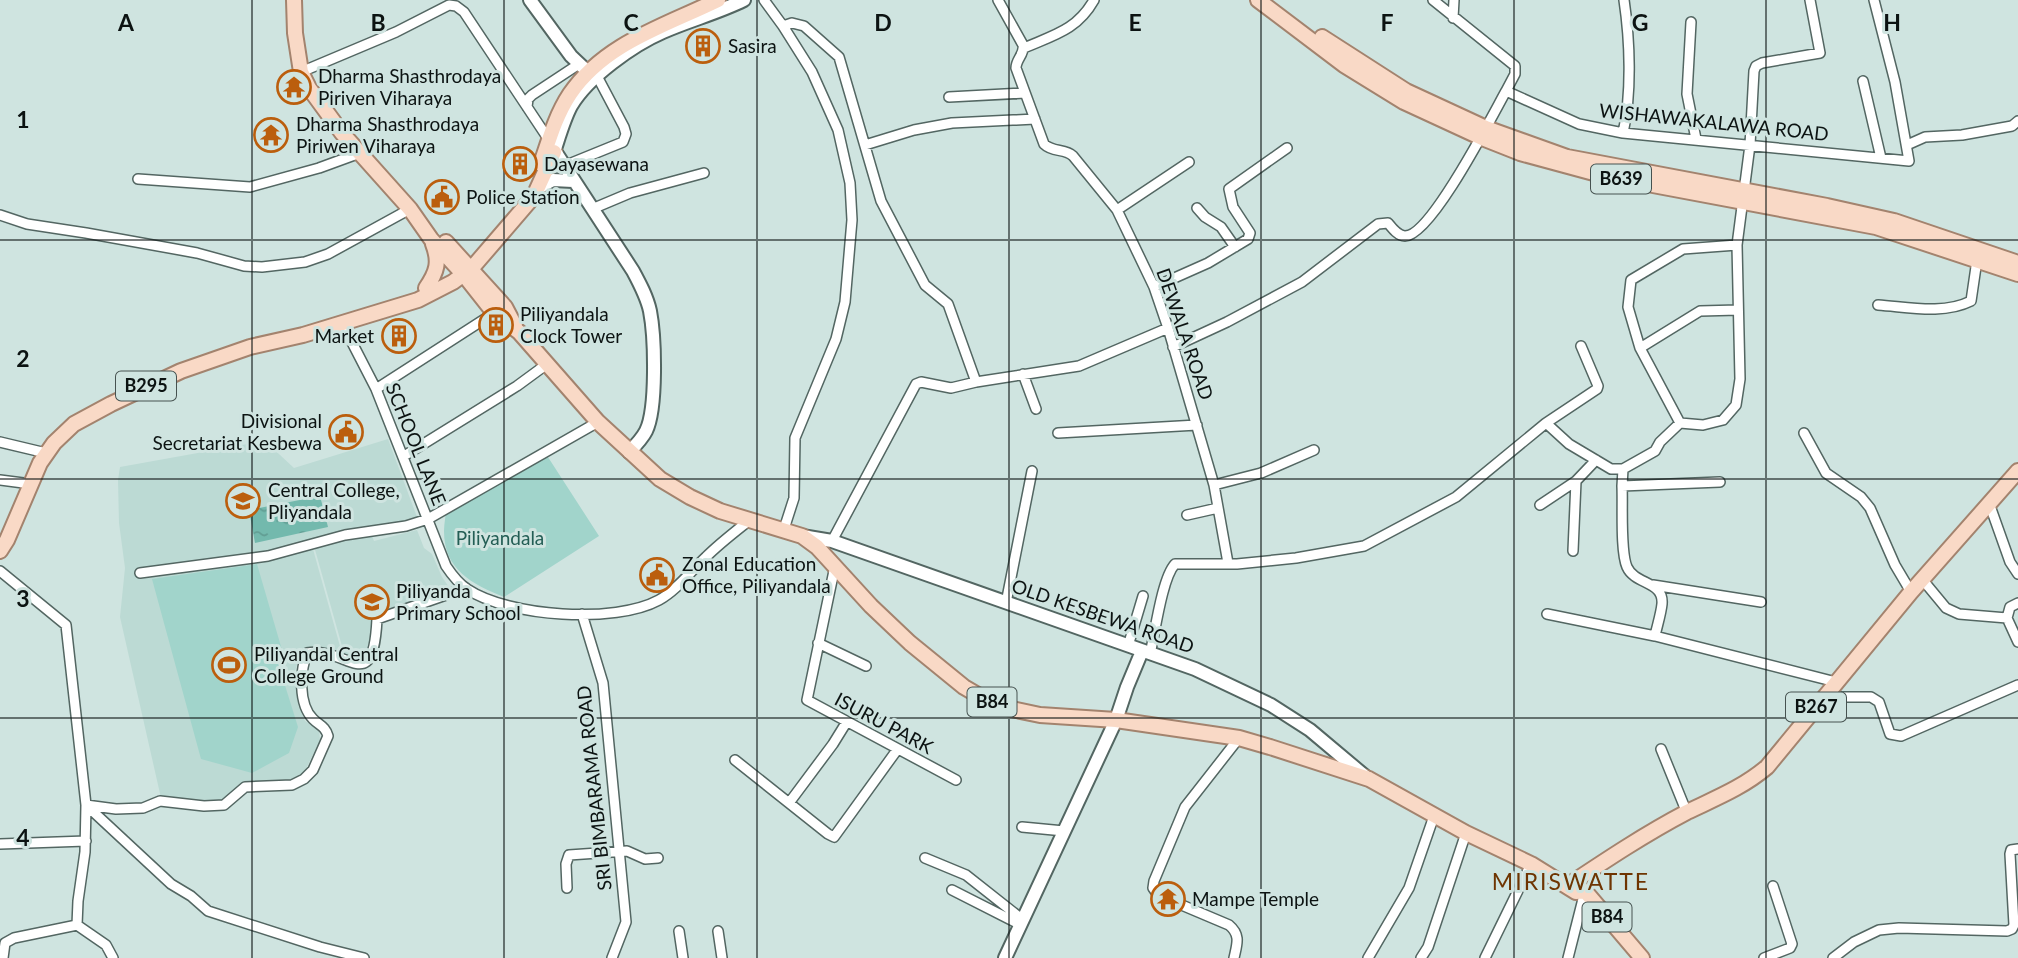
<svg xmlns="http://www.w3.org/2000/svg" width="2018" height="958" viewBox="0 0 2018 958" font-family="Lato,sans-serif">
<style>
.built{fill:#bcdad4}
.green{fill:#a1d4cb}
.water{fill:url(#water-ripples)}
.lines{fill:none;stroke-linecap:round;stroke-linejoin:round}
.street-casing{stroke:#536662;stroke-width:12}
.secondary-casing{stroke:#536662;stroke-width:16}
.primary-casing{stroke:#a3836e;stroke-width:18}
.street{stroke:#fff;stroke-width:9}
.secondary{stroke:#fff;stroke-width:12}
.primary{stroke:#f9d9c6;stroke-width:14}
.grid{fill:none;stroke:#0c1312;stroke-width:2;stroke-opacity:0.55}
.labels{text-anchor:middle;stroke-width:6;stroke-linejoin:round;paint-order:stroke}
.shield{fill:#cfe4e0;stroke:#465250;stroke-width:2}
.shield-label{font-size:18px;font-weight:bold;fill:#0c1312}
.poi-label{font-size:19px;fill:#0c1312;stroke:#cfe4e0;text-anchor:start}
.street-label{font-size:19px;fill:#0c1312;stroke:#cfe4e0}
.park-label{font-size:19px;fill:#235e55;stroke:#cfe4e0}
.quarter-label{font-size:23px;letter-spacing:2px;fill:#6e3401;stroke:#cfe4e0}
.grid-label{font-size:23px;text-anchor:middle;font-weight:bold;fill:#0c1312;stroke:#cfe4e0;stroke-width:6;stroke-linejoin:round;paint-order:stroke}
</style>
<defs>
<pattern id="water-ripples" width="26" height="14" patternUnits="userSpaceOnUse" patternTransform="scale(1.75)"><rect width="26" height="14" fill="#73b9ad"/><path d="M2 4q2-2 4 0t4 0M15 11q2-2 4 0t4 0" fill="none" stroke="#629e94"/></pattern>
</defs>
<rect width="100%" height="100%" fill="#cfe4e0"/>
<path class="built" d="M388,439L417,517L410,522L378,525L377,529L311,542L343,657L322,648H314L306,649L299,658L295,671L298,705L305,721L319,729L320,740L305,771L296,779L240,785L229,796L220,801L161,798L120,617L125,568L119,523L118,480L120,467L265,441L294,468Z
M417,530L424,548L432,554L442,577L451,590L371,616L373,630L367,655L355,659L345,657L314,546L371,533L374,541Z"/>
<path class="green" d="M546,454L599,536L504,597C472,584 444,570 444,531C444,523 446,516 446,508Z
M257,564L282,650L283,679L298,727L289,753L252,773L201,759L152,579Z"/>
<path class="water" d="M320,496L328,527L255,543L249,510Z"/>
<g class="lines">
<g class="street-casing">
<path id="street" d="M764,0L783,26L792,23L804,26L839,57L881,201L925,285L948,304L976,382
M998,0L1023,45C1025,54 1016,59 1016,68L1044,144C1053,153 1065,148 1073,156L1117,210L1154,287L1168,328L1214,485L1228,563
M1433,0L1515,66V74L1506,91
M1453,18L1454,0
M1691,22L1687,94L1696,139
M783,26L812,72L838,130L850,183L852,220L845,302L836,339L795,438L794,498L784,529
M1024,48C1054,35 1077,30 1094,0
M301,72L396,32L449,5L456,6L464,12L549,140
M1863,81L1881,158
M949,97L1025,93
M527,107L528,99L532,95L579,64
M1623,133C1632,93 1630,40 1624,0
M865,145L914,130L952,123L1035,119
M1907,145L1925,137L1962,135L2012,126L2018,121
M564,166L623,142L626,134L624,127L597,76
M138,179L250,187L319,168L360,153
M1197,208L1205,217L1221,227L1235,247
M592,209L630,193L704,173
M1117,210L1189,162
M0,215L27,224L86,233L197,253L244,266L262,267L305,262L328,254L410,209
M1154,287L1208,263L1248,239L1250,233L1233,207L1229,189L1287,148
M1878,305C1908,307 1943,315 1971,301L1977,260
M342,323L376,389L446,566C452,575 458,583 467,589C509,617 615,624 659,600C677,590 691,571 706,557C720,543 736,531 751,519
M1173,347L1227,322L1302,282L1378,224L1388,223C1392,228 1398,236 1405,236C1431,236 1492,116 1506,91L1579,124L1623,133L1909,161L1895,82L1874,0
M1640,348L1700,311L1738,310
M1023,374L1036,409
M376,389L494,313
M1546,423L1569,444L1611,469H1623L1655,451L1660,442L1680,423L1703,425L1723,420L1736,405L1740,379L1737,245L1750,145L1754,71L1756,66L1762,63L1820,53L1810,0
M1680,423L1640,348L1628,307L1631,280L1683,249L1737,245
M1058,433L1197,425
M1804,433L1826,473L1861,497L1870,508L1895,565L1911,592
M0,442L46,453
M404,456L517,386L547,364
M1623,469L1622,486L1720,482
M0,480L31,484
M1214,485L1261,473L1314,450
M1622,486C1623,505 1620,551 1627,567C1635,585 1664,581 1662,604C1661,614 1657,626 1655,636L1836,682
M1989,503L2010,562L2018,574
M1540,505L1576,481
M1187,515L1218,508
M832,541L916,384L921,382L951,388L976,382L1079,366L1168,328
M1573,551L1576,481L1596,460
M835,566L807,700L956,780
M0,571L66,625L86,805L171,884L191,896L208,911L320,947L364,958
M140,573L268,556L345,535L406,526L428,519L598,422
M1922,579L1946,608L1959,614L2007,618L2010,607L2018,603
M1653,585L1761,602
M1006,603L1032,471
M582,614L603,683L626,922L612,958
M1547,614L1655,636
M2007,618L2018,642
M818,643L866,666
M1128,646L1143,596
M1150,654C1155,633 1162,578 1175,564H1237L1296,558L1364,546L1456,497L1546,423L1597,389L1598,386L1581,346
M1824,697H1871L1879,702L1890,734L1901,736L2018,685
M1661,749L1687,813
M735,760L828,834L834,837L897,750
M789,803L833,744L846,723
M1022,827L1064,831
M0,844L86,841
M925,858L966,875L1023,920
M567,888L566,864L569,855L627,851L645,859L658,858
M952,890L1021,925
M77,925L78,901L85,852L86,805L116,809L143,808L160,801L204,806L224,805L245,787L292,785L304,779L313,770L328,736C325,726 320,726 313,719C298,704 300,671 307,653C348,646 373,699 377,619L466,588
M77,925L106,945L113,958
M679,931L683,958
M718,931L722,958
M3,958L5,943L14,938L77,925
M1234,958C1237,944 1241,935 1229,925L1158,895L1153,888L1154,881L1185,807L1239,738
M1368,958L1409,888L1434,816
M1421,958L1428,947L1466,833
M1485,958L1531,864
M1568,958L1585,891
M1764,958L1790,948L1792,944L1773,886
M1833,958L1854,942L1879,930L1899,928L2007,931L2012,929L2014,925L2010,854L2011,850L2018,849"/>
</g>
<g class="secondary-casing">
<path id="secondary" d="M530,0L571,56L589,73
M551,145L633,271C640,284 647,297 650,311C655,337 657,409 646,431C642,439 635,446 629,452
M554,152C559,137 564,119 571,106C588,77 633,45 663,32C690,20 718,13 744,0
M538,188L553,180L573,181
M802,536L832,541L1195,669L1271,705L1310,730L1366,777
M1005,958L1116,720L1127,687L1142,651"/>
</g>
<g class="primary-casing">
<path id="primary" d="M294,0L295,33L301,72L309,88L342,133L410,209L431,239L464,275L494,313L519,332L598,422L660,479L690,497L720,511L802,536L817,547L871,606L910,643L964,687L988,701L1002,707L1040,715L1116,720L1239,738L1270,747L1369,779L1466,833L1531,864L1576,892L1585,891L1642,958
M1258,0L1344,65L1404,102L1482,138L1520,153L1605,176L1876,227L2018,274
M1322,37L1406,91L1486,128L1567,157L1827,206L1894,221L2018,263
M541,164C549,140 556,115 570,94C605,43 665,26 718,0
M446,242L505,307L515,326
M426,288C437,272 440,262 433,244
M0,551L7,540L40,463L54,443L74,424L111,404L181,371L250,347L303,335L418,300L453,282L472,268L534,196L554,152
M1567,886C1606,860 1645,834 1687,812C1716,798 1742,788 1767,767L1911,592L2018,471"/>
</g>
<use href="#street" class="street"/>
<use href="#secondary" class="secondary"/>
<use href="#primary" class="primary"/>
</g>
<path class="grid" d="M252,0V958M504,0V958M757,0V958M1009,0V958M1261,0V958M1514,0V958M1766,0V958M0,240H2018M0,479H2018M0,718H2018"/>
<defs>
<g id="building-ring" transform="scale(1.75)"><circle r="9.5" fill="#cfe4e0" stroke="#bb5e0d" stroke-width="1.5"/><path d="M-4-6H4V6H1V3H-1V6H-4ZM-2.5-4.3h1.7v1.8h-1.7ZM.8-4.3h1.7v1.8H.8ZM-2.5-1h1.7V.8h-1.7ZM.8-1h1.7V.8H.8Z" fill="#bb5e0d"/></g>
<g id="temple-ring" transform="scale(1.75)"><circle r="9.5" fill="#cfe4e0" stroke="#bb5e0d" stroke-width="1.5"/><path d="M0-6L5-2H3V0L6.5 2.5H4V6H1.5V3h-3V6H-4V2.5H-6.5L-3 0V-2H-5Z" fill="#bb5e0d"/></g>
<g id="civic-ring" transform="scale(1.75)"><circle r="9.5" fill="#cfe4e0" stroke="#bb5e0d" stroke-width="1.5"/><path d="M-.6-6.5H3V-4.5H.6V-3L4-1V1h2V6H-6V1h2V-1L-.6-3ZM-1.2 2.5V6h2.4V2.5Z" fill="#bb5e0d"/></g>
<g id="university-ring" transform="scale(1.75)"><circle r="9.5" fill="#cfe4e0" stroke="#bb5e0d" stroke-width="1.5"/><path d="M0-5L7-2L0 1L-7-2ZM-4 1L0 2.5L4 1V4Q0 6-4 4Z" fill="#bb5e0d"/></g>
<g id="school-ring" transform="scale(1.75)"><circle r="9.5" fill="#cfe4e0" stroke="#bb5e0d" stroke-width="1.5"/><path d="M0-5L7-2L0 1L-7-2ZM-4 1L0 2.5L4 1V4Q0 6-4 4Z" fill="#bb5e0d"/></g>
<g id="stadium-ring" transform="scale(1.75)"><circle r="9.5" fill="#cfe4e0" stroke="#bb5e0d" stroke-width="1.5"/><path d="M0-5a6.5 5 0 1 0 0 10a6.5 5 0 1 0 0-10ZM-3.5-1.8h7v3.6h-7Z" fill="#bb5e0d"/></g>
</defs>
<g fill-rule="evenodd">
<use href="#building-ring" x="703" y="46"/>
<use href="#temple-ring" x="294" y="87"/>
<use href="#temple-ring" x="271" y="135"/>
<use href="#building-ring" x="520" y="164"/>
<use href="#civic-ring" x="442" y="197"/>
<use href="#building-ring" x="496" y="325"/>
<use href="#building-ring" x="399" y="336"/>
<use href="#civic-ring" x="346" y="432"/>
<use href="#university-ring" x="243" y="501"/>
<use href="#civic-ring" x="657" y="575"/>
<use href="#school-ring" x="372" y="602"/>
<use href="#stadium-ring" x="229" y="665"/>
<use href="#temple-ring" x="1168" y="899"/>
</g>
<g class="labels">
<g class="shield">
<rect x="1591" y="164.5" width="60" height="29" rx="5"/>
<rect x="116" y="371.5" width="60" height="29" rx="5"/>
<rect x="967.5" y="687.5" width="49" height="29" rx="5"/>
<rect x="1786" y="692.5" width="60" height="29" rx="5"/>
<rect x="1582.5" y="902.5" width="49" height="29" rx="5"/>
</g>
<g class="shield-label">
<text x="1621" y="185">B639</text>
<text x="146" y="392">B295</text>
<text x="992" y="708">B84</text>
<text x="1816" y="713">B267</text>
<text x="1607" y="923">B84</text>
</g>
<g class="poi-label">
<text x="728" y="53">Sasira</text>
<text x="318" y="83">Dharma Shasthrodaya<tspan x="318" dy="22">Piriven Viharaya</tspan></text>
<text x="296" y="131">Dharma Shasthrodaya<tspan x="296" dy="22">Piriwen Viharaya</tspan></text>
<text x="544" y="171">Dayasewana</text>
<text x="466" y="204">Police Station</text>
<text x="520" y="321">Piliyandala<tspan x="520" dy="22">Clock Tower</tspan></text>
<text x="374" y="343" text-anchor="end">Market</text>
<text x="322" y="428" text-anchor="end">Divisional<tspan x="322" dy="22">Secretariat Kesbewa</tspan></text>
<text x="268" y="497">Central College,<tspan x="268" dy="22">Pliyandala</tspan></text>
<text x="682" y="571">Zonal Education<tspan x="682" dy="22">Office, Piliyandala</tspan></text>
<text x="396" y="598">Piliyanda<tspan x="396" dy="22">Primary School</tspan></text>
<text x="254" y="661">Piliyandal Central<tspan x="254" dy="22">College Ground</tspan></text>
<text x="1192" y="906">Mampe Temple</text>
</g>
<g class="street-label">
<text transform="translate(1714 122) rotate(6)" y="7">WISHAWAKALAWA ROAD</text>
<text transform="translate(1185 334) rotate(71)" y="7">DEWALA ROAD</text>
<text transform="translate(416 444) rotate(68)" y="7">SCHOOL LANE</text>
<text transform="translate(1103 616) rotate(19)" y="7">OLD KESBEWA ROAD</text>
<text transform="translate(884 723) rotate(28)" y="7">ISURU PARK</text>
<text transform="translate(594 788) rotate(-96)" y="7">SRI BIMBARAMA ROAD</text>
</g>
<g class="park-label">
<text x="500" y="545">Piliyandala</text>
</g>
<g class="quarter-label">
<text x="1571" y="890">MIRISWATTE</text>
</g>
</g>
<g class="grid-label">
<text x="126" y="31">A</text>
<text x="378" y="31">B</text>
<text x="631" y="31">C</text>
<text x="883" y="31">D</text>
<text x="1135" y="31">E</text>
<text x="1387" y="31">F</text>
<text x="1640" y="31">G</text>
<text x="1892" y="31">H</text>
<text x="23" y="128">1</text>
<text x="23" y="367">2</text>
<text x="23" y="607">3</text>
<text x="23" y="846">4</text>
</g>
</svg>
